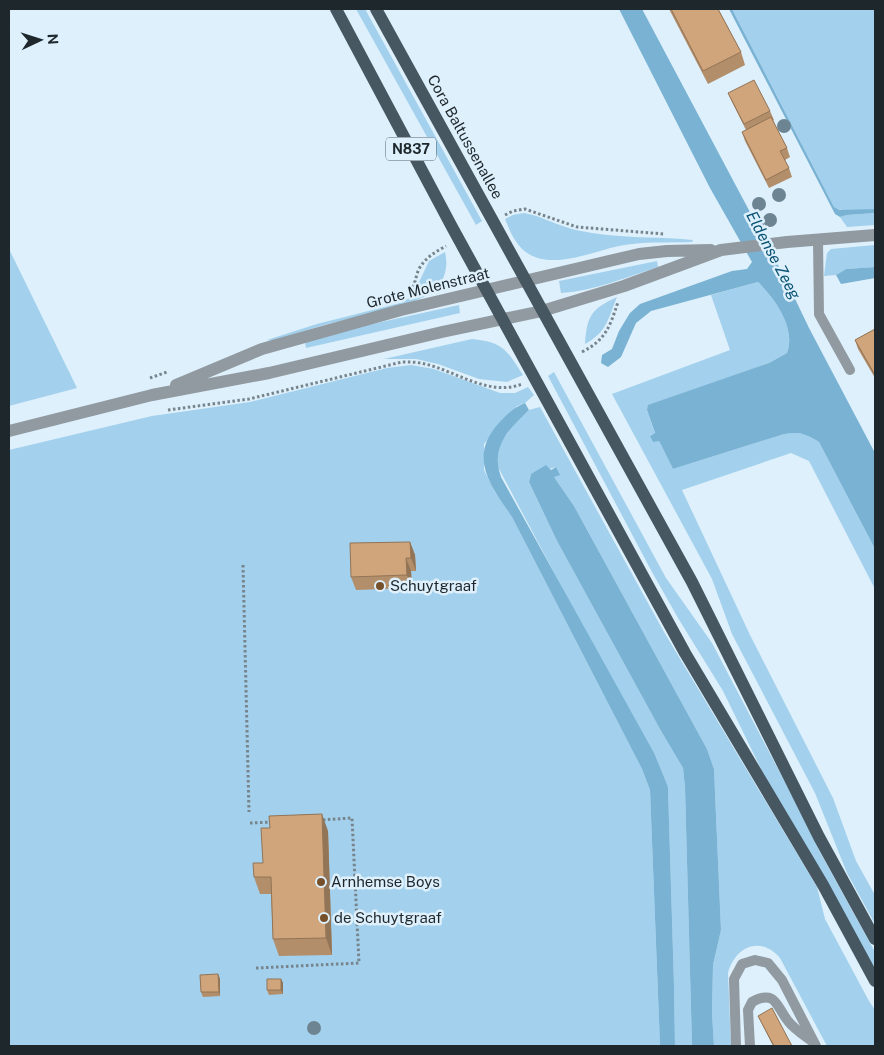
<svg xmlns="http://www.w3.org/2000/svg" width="884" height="1055" viewBox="0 0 884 1055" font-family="'Public Sans',sans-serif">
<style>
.green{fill:#a3d0ec}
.water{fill:#79b2d3}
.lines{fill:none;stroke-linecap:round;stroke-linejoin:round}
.path{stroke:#77848c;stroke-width:3;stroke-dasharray:2.5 2.5;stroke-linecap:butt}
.service{stroke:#919aa0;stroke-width:10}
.tertiary{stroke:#919aa0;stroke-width:12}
.primary{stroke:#465761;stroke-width:12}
.tree{fill:#6d8592}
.wall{fill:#b38e6a}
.shaded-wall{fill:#927456}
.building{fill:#d0a57b;stroke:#927456}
.poi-dot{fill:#75502b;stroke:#ddf0fc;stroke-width:2}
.labels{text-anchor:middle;stroke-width:5;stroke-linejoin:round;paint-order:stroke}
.shield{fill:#ddf0fc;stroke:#57636a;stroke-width:1}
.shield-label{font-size:14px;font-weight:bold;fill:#1e272c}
.street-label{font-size:15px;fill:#1e272c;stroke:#ddf0fc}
.poi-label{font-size:15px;fill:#1e272c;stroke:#ddf0fc;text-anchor:start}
.water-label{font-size:16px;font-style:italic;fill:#0c5475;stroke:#ddf0fc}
</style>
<rect width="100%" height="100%" fill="#ddf0fc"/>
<path class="green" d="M356,9H365L482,221L476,225Z
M732,9H875V209C862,210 846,214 834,207Z
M524,213C542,216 558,226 576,230C614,239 654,236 693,240L692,242C668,243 642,241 619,246C586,253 538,277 515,240C511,234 508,226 505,219L513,215Z
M875,213V225L847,227L840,217L847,215Z
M875,245V267L846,269L836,275L824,276L827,253L831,249Z
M9,249L77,388L9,406Z
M445,252C448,265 446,277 437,288C420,306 354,317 328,324C310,329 291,335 273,341L267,340L317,324L404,302L414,293L429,261Z
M657,261L658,267C626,277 595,291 561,293L559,281Z
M758,282C776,300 796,328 787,353L769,363L647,410L655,434L650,435L659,441L673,469L781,435C798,431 804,433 819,442L875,549V589L809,461L791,453L682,490L750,635L833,798L856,861L875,895V924L847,873L815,793L732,634L712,579L612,394L730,350L711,295Z
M617,297C608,319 607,332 585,344C587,316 591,309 617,297Z
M459,305L460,313L306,348L305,342L354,328Z
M472,339C503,342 507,350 523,375L507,382L479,379L438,364L416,359H384Z
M411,365L434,369L500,393H515L528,387L534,395L525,403L517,406L484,444V470L495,492L512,517L642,769L650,790L660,1046H9V450L152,416L250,402L387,368Z
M554,372L666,578L712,643L789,790L821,854L875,952V971L766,779L723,691L678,618L652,572L548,376Z
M540,407L664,632L817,887L825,919L869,1001L875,1010V1046H827L780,958C760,935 735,947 728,973L731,1046H714L712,1013L713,965L721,930L714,769L707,749L574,506L554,477L556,467L531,474L529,482L557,541L661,731L683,768L685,788L692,1046H675L674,985L668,787L498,467L497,455L500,443L515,424L529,410Z"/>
<path class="water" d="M619,9H642L785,278L809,328L875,453V549L819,442C804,433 798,431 781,435L673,469L659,441L653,442L650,436L655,433L647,410L648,405L769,363L787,353C796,328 776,300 758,282L651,311L636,323L621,357L608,367L601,363L602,355L612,349L619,331L630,313L640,304L732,271L747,269L752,262L710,188Z
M729,9H732L834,207L840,210L875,209V213L847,215L840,217L835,214Z
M875,267V278L841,284L836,275L846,269Z
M525,403L529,410C509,430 490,446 501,477L654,753L668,787L674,985L675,1046H660L650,790L642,769L512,517C491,486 468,458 498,424C506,415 513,408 525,403Z
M546,465L551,470L556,467L560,475L554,477L574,506L707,749L714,769L721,930L713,965L712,1013L714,1046H692L685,788L683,768L661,731L557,541L529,482L531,474Z"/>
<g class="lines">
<path class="path" d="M505,215L513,211L525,209L577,227L664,234
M409,291C416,286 415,277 419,269C425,258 435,252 446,246
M582,352C606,340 610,326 618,302
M150,378L167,372
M168,410L249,399L402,362C410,362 418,362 425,364C456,371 489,397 522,384
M243,565L249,812
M250,823L272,822
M256,968L359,963L352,818L320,820"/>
<path class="service" d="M818,240L819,314L850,370
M736,1046L734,979L742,964L755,960L768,963L782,980L816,1046
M750,1046L748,1010L752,1002C776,989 776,1006 788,1021C794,1029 805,1036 813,1042"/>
<path class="tertiary" d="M176,385L262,349L401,310L639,254L667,251L711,250
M9,431L152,395L269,373L442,332L542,311L624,286L721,250L787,242L875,235"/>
<path class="primary" d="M336,9L452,227L685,653L823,885L875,981
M376,9L692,582L819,837L875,939"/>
</g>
<g class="tree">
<circle cx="784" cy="126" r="7"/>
<circle cx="779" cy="195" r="7"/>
<circle cx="759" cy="204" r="7"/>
<circle cx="770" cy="220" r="7"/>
<circle cx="757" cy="225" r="7"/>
<circle cx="314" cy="1028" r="7"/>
</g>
<path class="wall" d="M669,9H718L741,52L745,65L708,84Z
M728,93L770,111L774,120L773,121L787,148L790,157L785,160L789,168L792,177L769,188L745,141L742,132L746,130L732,102Z
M875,329V378L858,349L855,340Z
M410,542L415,555L416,571H411L412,588L356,590L351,577Z
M328,831L332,955L279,956L273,939L271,894H260L254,877L263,863Z
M218,974L220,979V996L203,997L201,992Z
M281,979L283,983V994L269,995L267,990Z
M758,1016L792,1046H773Z"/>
<path class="shaded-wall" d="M410,542L415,555L416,571L411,558Z
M406,558L411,571L412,588L407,575Z
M322,814L328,831L332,955L326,938Z
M218,974L220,979V996L219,992Z
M281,979L283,983V994L281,990Z"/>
<path class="building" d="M671,9H718L741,52L703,71Z
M754,80L770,111L744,124L728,93Z
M771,117L787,148L780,151L789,168L766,180L742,132Z
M875,329V375L855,340Z
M410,542L411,558H406L407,575L351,577L350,543Z
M322,814L326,938L273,939L271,877H254L253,863H263L261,828H270L269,816Z
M218,974L219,992H201L200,975Z
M267,979H281V990H267Z
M772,1008L792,1046H774L758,1016Z"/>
<g class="poi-dot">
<circle cx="380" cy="586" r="5"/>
<circle cx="321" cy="882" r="5"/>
<circle cx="324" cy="918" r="5"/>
</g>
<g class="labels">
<rect class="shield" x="386" y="137.5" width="50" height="23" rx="4"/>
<g class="shield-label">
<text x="411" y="154">N837</text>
</g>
<g class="street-label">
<text transform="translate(465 137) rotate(61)" y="5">Cora Baltussenallee</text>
<text transform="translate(428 288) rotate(-14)" y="5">Grote Molenstraat</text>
</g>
<g class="poi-label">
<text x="390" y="591">Schuytgraaf</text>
<text x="331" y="887">Arnhemse Boys</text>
<text x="334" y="923">de Schuytgraaf</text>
</g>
<g class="water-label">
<text transform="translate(774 255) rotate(62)" y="6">Eldense Zeeg</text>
</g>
</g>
<rect width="884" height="1055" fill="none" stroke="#1e272c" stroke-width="20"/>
<g transform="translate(40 40) rotate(86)" stroke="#ddf0fc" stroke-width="4" paint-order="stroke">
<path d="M0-4L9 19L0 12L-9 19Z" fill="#1e272c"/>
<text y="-8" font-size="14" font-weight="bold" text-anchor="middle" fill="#1e272c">N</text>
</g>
</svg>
